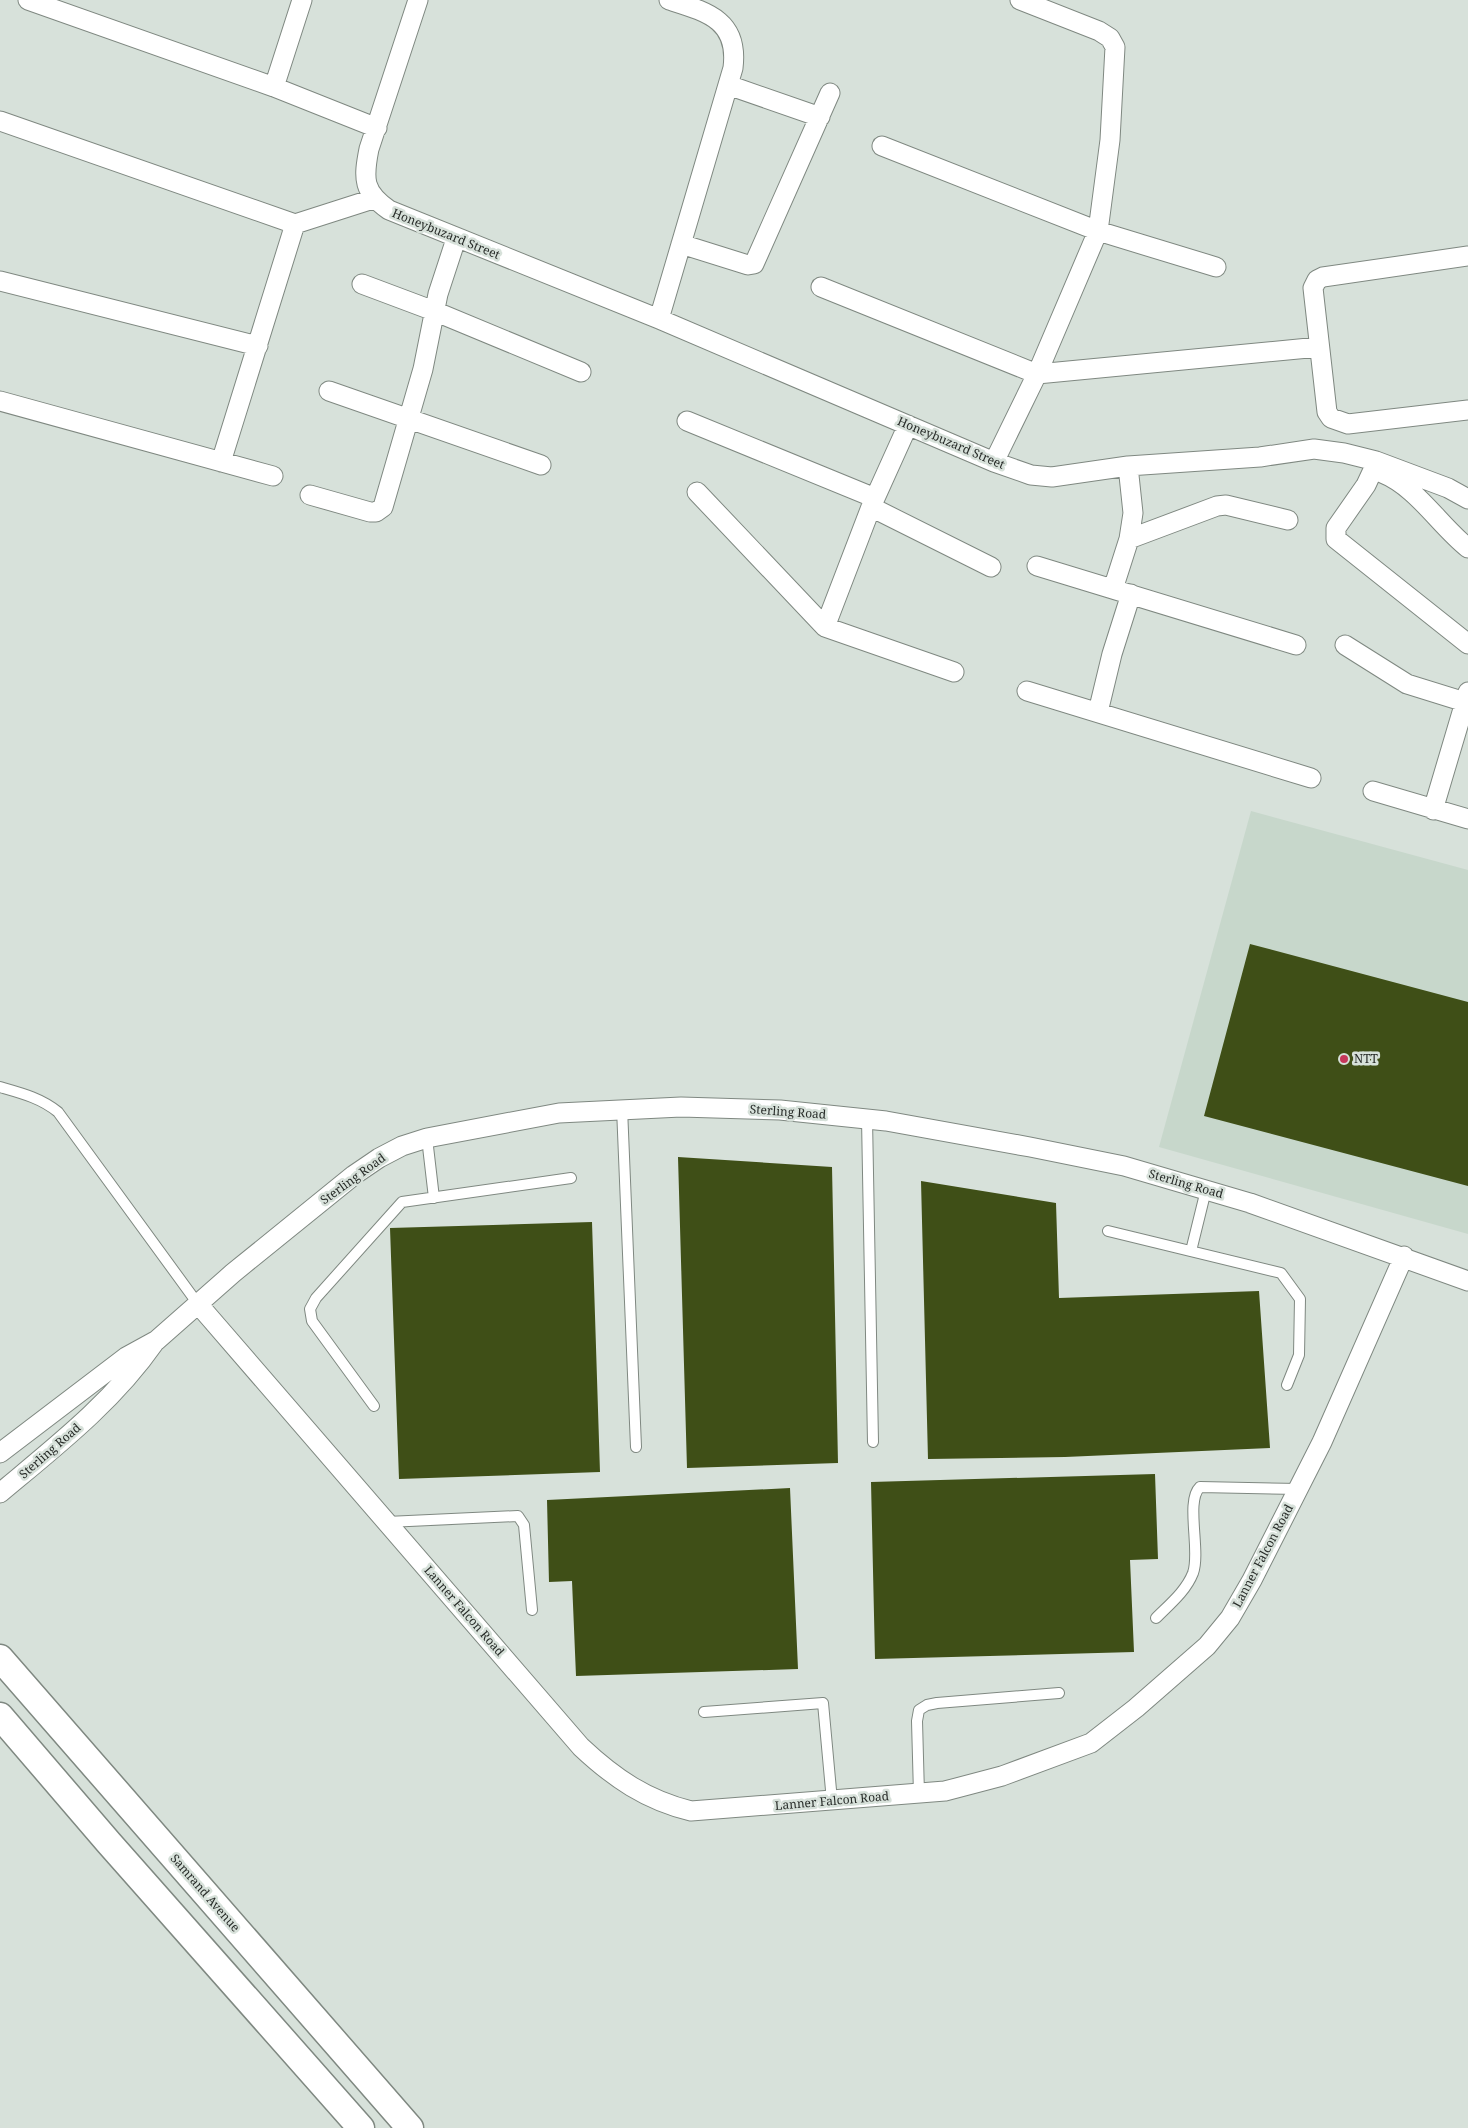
<svg xmlns="http://www.w3.org/2000/svg" width="1468" height="2128" viewBox="0 0 1468 2128" font-family="'Noto Serif',serif">
<style>
.built{fill:#c7d7cb}
.building{fill:#3f4f17}
.lines{fill:none;stroke-linecap:round;stroke-linejoin:round}
.lane-casing{stroke:#7f8881;stroke-width:12}
.street-casing{stroke:#7f8881;stroke-width:21}
.secondary-casing{stroke:#7f8881;stroke-width:29}
.lane{stroke:#fff;stroke-width:10}
.street{stroke:#fff;stroke-width:19}
.secondary{stroke:#fff;stroke-width:26}
.poi-dot{fill:#c6375a;stroke:#d7e1da;stroke-width:2}
.labels{text-anchor:middle;stroke-width:5;stroke-linejoin:round;paint-order:stroke}
.street-label{font-size:12px;fill:#282c29;stroke:#d7e1da}
.poi-label{font-size:12px;fill:#282c29;stroke:#d7e1da;text-anchor:start}
</style>
<rect width="100%" height="100%" fill="#d7e1da"/>
<path class="built" d="M1251,811L1468,870V1234L1159,1147Z"/>
<path class="building" d="M1250,944L1468,1002V1186L1204,1116Z
M678,1157L832,1167L838,1463L687,1468Z
M921,1181L1056,1203L1059,1298L1259,1291L1270,1448L1065,1457L928,1459Z
M592,1222L600,1472L399,1479L390,1228Z
M1155,1474L1158,1559L1130,1560L1134,1652L875,1659L871,1482Z
M790,1488L798,1669L576,1676L572,1581L549,1582L547,1500Z"/>
<g class="lines">
<g class="lane-casing">
<path id="lane" d="M0,1087C21,1093 41,1098 58,1112L198,1304
M622,1108L636,1447
M867,1119L873,1442
M427,1138L434,1198
M1108,1231L1281,1273L1300,1299L1299,1355L1287,1385
M1191,1251L1206,1190
M374,1406L312,1321L310,1309L316,1298L402,1202L571,1178
M387,1522L518,1516L524,1525L532,1610
M1156,1618C1170,1604 1186,1591 1193,1573C1201,1551 1185,1501 1200,1487L1299,1489
M704,1712L823,1703L832,1801
M919,1794L917,1721L919,1710L927,1705L937,1703L1059,1693"/>
</g>
<g class="street-casing">
<path id="street" d="M28,0L274,87L377,128
M418,0L369,149C363,179 363,192 389,210L659,319L994,462L1031,475L1052,477L1128,466L1260,457L1314,449L1344,453L1376,461L1448,488L1468,499
M728,85L820,117
M274,87L302,0
M0,121L295,224
M882,146L1098,231L1216,267
M681,244L748,265L754,264L830,93
M1468,256L1323,277L1317,280L1313,288L1327,412L1331,418L1348,424L1468,410
M0,281L258,346
M362,284L434,311L581,372
M821,287L1037,374L1319,347
M659,319L733,68C739,20 707,12 669,0
M329,391L541,465
M0,401L273,476
M687,421L875,498
M908,425L871,507L825,627L954,672
M221,462L295,224L373,199
M994,462L1037,374L1098,231L1110,140L1115,47L1110,38L1099,31L1020,0
M1373,470L1366,485L1336,528V539L1468,644
M1382,473C1417,487 1439,525 1468,548
M697,492L825,627
M310,495L370,512H376L383,507L423,369L438,294L456,239
M871,507L991,567
M1129,539L1217,506L1226,505L1288,520
M1037,566L1296,645
M1113,589L1129,539L1133,513L1128,466
M1345,645L1407,684L1468,703
M1027,691L1311,778
M1098,712L1112,654L1131,594
M1373,791L1468,819
M1433,810L1468,692
M198,1304L581,1747C614,1778 646,1800 691,1811L945,1791L1002,1776L1091,1743L1136,1708L1207,1646L1230,1618L1252,1580L1322,1442L1404,1256
M0,1453L126,1357L157,1340L233,1273L354,1175L379,1158L402,1146L427,1138L559,1113L681,1107L780,1110L886,1121L1030,1147L1124,1166L1250,1203L1468,1281
M0,1493C55,1447 113,1402 154,1343"/>
</g>
<g class="secondary-casing">
<path id="secondary" d="M0,1658L410,2128
M0,1716L109,1843L361,2128"/>
</g>
<use href="#lane" class="lane"/>
<use href="#street" class="street"/>
<use href="#secondary" class="secondary"/>
</g>
<circle class="poi-dot" cx="1344" cy="1059" r="5"/>
<g class="labels">
<g class="street-label">
<text transform="translate(446 234) rotate(22)" y="4">Honeybuzard Street</text>
<text transform="translate(951 443) rotate(23)" y="4">Honeybuzard Street</text>
<text transform="translate(788 1112) rotate(4)" y="4">Sterling Road</text>
<text transform="translate(353 1179) rotate(-36)" y="4">Sterling Road</text>
<text transform="translate(1186 1184) rotate(16)" y="4">Sterling Road</text>
<text transform="translate(50 1451) rotate(-41)" y="4">Sterling Road</text>
<text transform="translate(1263 1556) rotate(-62)" y="4">Lanner Falcon Road</text>
<text transform="translate(464 1611) rotate(49)" y="4">Lanner Falcon Road</text>
<text transform="translate(832 1801) rotate(-5)" y="4">Lanner Falcon Road</text>
<text transform="translate(205 1893) rotate(49)" y="4">Samrand Avenue</text>
</g>
<g class="poi-label">
<text x="1354" y="1063">NTT</text>
</g>
</g>
</svg>
